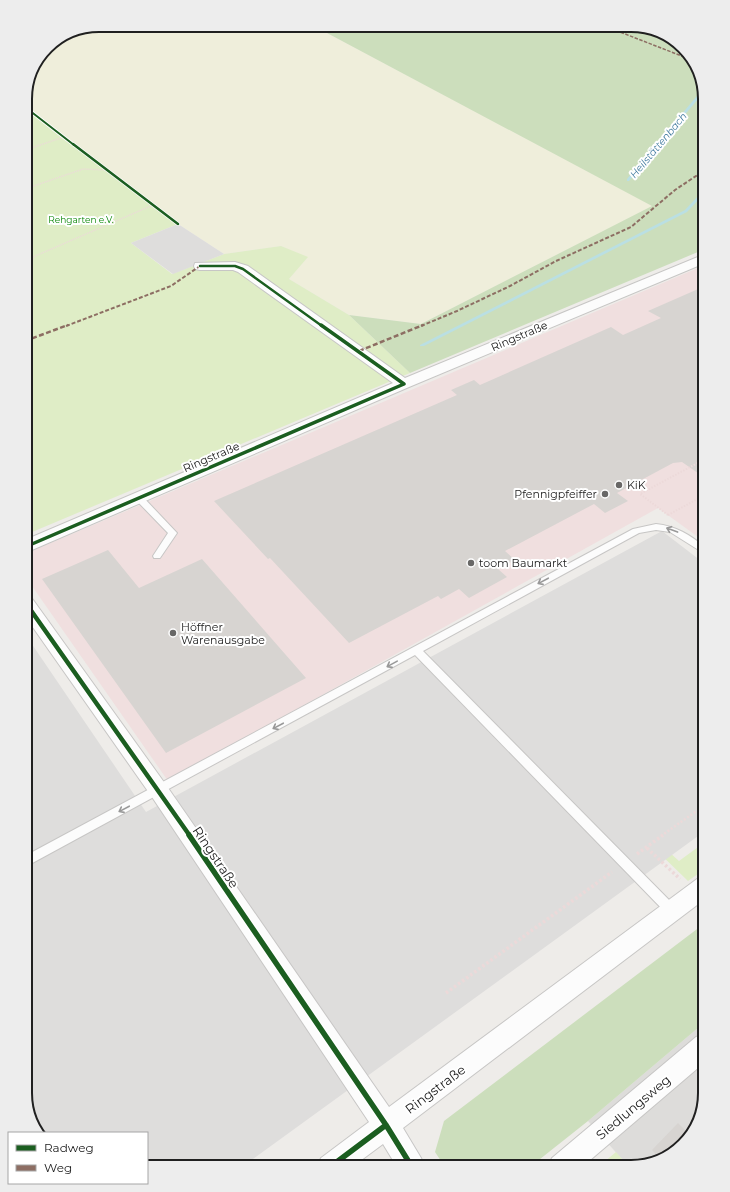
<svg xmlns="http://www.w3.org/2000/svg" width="730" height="1192" viewBox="0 0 730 1192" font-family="Montserrat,sans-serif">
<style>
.residential{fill:#dddcda}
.commercial{fill:#f0dfdf}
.farmland{fill:#efeedb}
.grass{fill:#dfedc6}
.forest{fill:#ccdebc}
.parking{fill:#dedddc}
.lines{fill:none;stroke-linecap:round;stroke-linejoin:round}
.stream{fill:#badfe3;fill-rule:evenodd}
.building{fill:#d7d4d1}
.lane-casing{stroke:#c7c6c5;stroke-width:2}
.street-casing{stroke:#c7c6c5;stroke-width:2}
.path-far3{stroke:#ecd9d9;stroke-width:1.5;stroke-dasharray:1 1;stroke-linecap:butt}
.path-far2{stroke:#ecd9d9;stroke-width:2;stroke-dasharray:1.5 1.5;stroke-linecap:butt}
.path-far1{stroke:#ecd9d9;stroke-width:2.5;stroke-dasharray:2 2;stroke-linecap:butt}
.path{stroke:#ecd9d9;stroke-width:3.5;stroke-dasharray:2.5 2.5;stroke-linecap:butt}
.lane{fill:#fcfcfc;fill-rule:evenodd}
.street{fill:#fcfcfc;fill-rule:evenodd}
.quiet-far2{stroke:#8d6e63;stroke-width:1.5;stroke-dasharray:3.5 1.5;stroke-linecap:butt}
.quiet-far1{stroke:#8d6e63;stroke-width:2;stroke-dasharray:4 2;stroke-linecap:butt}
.quiet{stroke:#8d6e63;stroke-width:2.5;stroke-dasharray:5 2.5;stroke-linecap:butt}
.cycleway-far4-casing{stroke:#fff;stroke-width:3.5}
.cycleway-far3-casing{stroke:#fff;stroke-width:4}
.cycleway-far2-casing{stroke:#fff;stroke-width:5.5}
.cycleway-far1-casing{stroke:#fff;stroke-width:7}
.cycleway-casing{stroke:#fff;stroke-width:8}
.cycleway-far4{stroke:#1b5e20;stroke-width:2}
.cycleway-far3{stroke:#1b5e20;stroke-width:2.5}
.cycleway-far2{stroke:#1b5e20;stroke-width:3.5}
.cycleway-far1{stroke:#1b5e20;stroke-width:4.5}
.cycleway{stroke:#1b5e20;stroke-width:5.5}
.oneway{stroke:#999}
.poi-dot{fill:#686766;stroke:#fff;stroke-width:1.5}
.labels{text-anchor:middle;stroke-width:4;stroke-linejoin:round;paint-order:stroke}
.far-park-label{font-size:9px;fill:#088606;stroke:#fff}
.far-water-label{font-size:10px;font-style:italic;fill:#3e789d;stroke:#fff}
.street-label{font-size:11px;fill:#202020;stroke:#fff}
.poi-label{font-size:11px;fill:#202020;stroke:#fff;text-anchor:start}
.near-street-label{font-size:13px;fill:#202020;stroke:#fff}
.rim{fill:none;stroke:#202020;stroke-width:2}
</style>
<rect width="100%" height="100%" fill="#eeece9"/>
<path class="residential" d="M705,1022V1094L693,1134L664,1159L629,1167L588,1121Z"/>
<path class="commercial" d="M705,265V542L658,508L168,781L25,576V554Z"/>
<path class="farmland" d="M99,25H312L653,206L421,324L349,315L289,279L307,258L281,246L224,254L178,224L25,109V94L47,46L65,34Z"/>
<path class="grass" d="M25,107L178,224L131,243L172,274L224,254L281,246L308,257L289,279L349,315L410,373L25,535Z
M705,842V869L688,881L654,848L660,844L679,861Z
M616,1152L629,1167H598Z"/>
<path class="forest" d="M312,25H636L672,38L697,66L705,99V249L410,373L349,315L421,324L652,206Z
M705,923V1022L588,1121L530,1167H445L435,1152L444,1121Z"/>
<path class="parking" d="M178,224L224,254L173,274L131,243Z
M662,531L705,564V831L242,1167H147V1133H39L33,1126L25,1093V634L146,812Z"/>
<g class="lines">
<path class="stream" d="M702,90H703L704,92L629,181H627V179Z
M700,194L703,195L687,212L424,346H420V345L685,210Z"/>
</g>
<path class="building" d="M705,286V478L682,462L673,463L617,493L628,501L605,513L594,504L505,551L515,560L498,569L507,577L469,598L459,589L441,599L438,596L349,643L270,558L268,559L214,501L457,395L451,390L474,380L480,385L611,327L623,335L661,318L648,311Z
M108,550L139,588L202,559L306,678L166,753L42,579Z
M678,1123L691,1136L664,1159L661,1160L652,1150Z"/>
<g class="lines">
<g class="lane-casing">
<path id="lane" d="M139,495L142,496L177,533L160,558H154L153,556L168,533L136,500L135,498L136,496Z
M656,524C676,526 690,535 705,547V554L670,532L656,530L639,533L423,651L676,907L678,911L676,915L672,916L668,915L415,655L25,867V856L633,529Z"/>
</g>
<g class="street-casing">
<path id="street" d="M705,254V263L409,387L25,553V540L393,383L238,272L233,270H200L195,269L194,266L195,263L235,262L248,266L405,378Z
M25,595L31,597L166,785L389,1107L697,879L705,876V899L403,1128L421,1158L425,1167H397L383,1144L352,1167H317L321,1158L369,1122L152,797L25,616Z
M705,1034V1062L582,1167H548L552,1158L696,1037Z"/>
</g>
<path class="path-far3" d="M25,150L64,137
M25,189L83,169L107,170
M33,260V257L153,205"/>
<path class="path-far2" d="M668,515L640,494L705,459
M668,515L705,495"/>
<path class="path-far1" d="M661,836L705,805"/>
<path class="path" d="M647,848L680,879
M637,854L663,835
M446,993L612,872"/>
<use href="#lane" class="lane"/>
<use href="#street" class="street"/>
<path class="quiet-far2" d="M602,25L692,60"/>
<path class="quiet-far1" d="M66,326L171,286L200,266
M421,326L457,311L510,286L556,261L631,227L675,190L705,170"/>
<path class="quiet" d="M25,341L68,325
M359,351L423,325"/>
<g class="cycleway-far4-casing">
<path id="cycleway-far4" d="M25,107L74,145"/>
</g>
<g class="cycleway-far3-casing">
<path id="cycleway-far3" d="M73,144L178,224
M200,266H235L243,269L322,326"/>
</g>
<g class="cycleway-far2-casing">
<path id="cycleway-far2" d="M321,325L404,384
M25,547L404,384"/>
</g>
<g class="cycleway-far1-casing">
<path id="cycleway-far1" d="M25,602L190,836"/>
</g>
<g class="cycleway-casing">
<path id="cycleway" d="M189,835L386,1125L412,1167
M330,1167L386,1125"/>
</g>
<use href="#cycleway-far4" class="cycleway-far4"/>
<use href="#cycleway-far3" class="cycleway-far3"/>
<use href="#cycleway-far2" class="cycleway-far2"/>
<use href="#cycleway-far1" class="cycleway-far1"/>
<use href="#cycleway" class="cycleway"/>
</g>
<defs><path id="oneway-shaft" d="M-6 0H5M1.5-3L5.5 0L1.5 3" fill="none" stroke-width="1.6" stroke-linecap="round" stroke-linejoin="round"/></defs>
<g class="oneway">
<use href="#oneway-shaft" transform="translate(672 530) rotate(-160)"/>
<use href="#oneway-shaft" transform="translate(543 581) rotate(152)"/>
<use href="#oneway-shaft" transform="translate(392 664) rotate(151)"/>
<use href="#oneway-shaft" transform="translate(278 726) rotate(152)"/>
<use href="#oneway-shaft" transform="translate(124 809) rotate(152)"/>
</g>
<g class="poi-dot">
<circle cx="619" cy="485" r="4"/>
<circle cx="605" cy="494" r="4"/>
<circle cx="471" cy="563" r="4"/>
<circle cx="173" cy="633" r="4"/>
</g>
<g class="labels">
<g class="far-park-label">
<text x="81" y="223">Rehgarten e.V.</text>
</g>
<g class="far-water-label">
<text transform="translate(658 145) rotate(-50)" y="4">Heilstättenbach</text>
</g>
<g class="street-label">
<text transform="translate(519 336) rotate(-23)" y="4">Ringstraße</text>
<text transform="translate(211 457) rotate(-23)" y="4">Ringstraße</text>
</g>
<g class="poi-label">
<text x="627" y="489">KiK</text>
<text x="597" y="498" text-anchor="end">Pfennigpfeiffer</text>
<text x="479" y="567">toom Baumarkt</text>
<text x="181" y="631">Höffner<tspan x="181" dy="13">Warenausgabe</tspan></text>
</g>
<g class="near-street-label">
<text transform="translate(216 857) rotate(56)" y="5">Ringstraße</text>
<text transform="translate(435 1089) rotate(-37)" y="5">Ringstraße</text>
<text transform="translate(633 1107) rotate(-40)" y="5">Siedlungsweg</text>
</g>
</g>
<path d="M0 0H730V1192H0ZM99 32H631A67 67 0 0 1 698 99V1093A67 67 0 0 1 631 1160H99A67 67 0 0 1 32 1093V99A67 67 0 0 1 99 32Z" fill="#ededed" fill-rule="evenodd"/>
<path class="rim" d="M99 32H631A67 67 0 0 1 698 99V1093A67 67 0 0 1 631 1160H99A67 67 0 0 1 32 1093V99A67 67 0 0 1 99 32Z"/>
<rect x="8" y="1132" width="140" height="52" fill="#ffffff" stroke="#a6a6a6"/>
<rect x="16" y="1145" width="20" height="6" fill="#1b5e20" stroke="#a6a6a6"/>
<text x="44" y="1152" font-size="12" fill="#202020">Radweg</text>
<rect x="16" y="1165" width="20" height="6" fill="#8d6e63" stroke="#a6a6a6"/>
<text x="44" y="1172" font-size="12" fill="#202020">Weg</text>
</svg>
